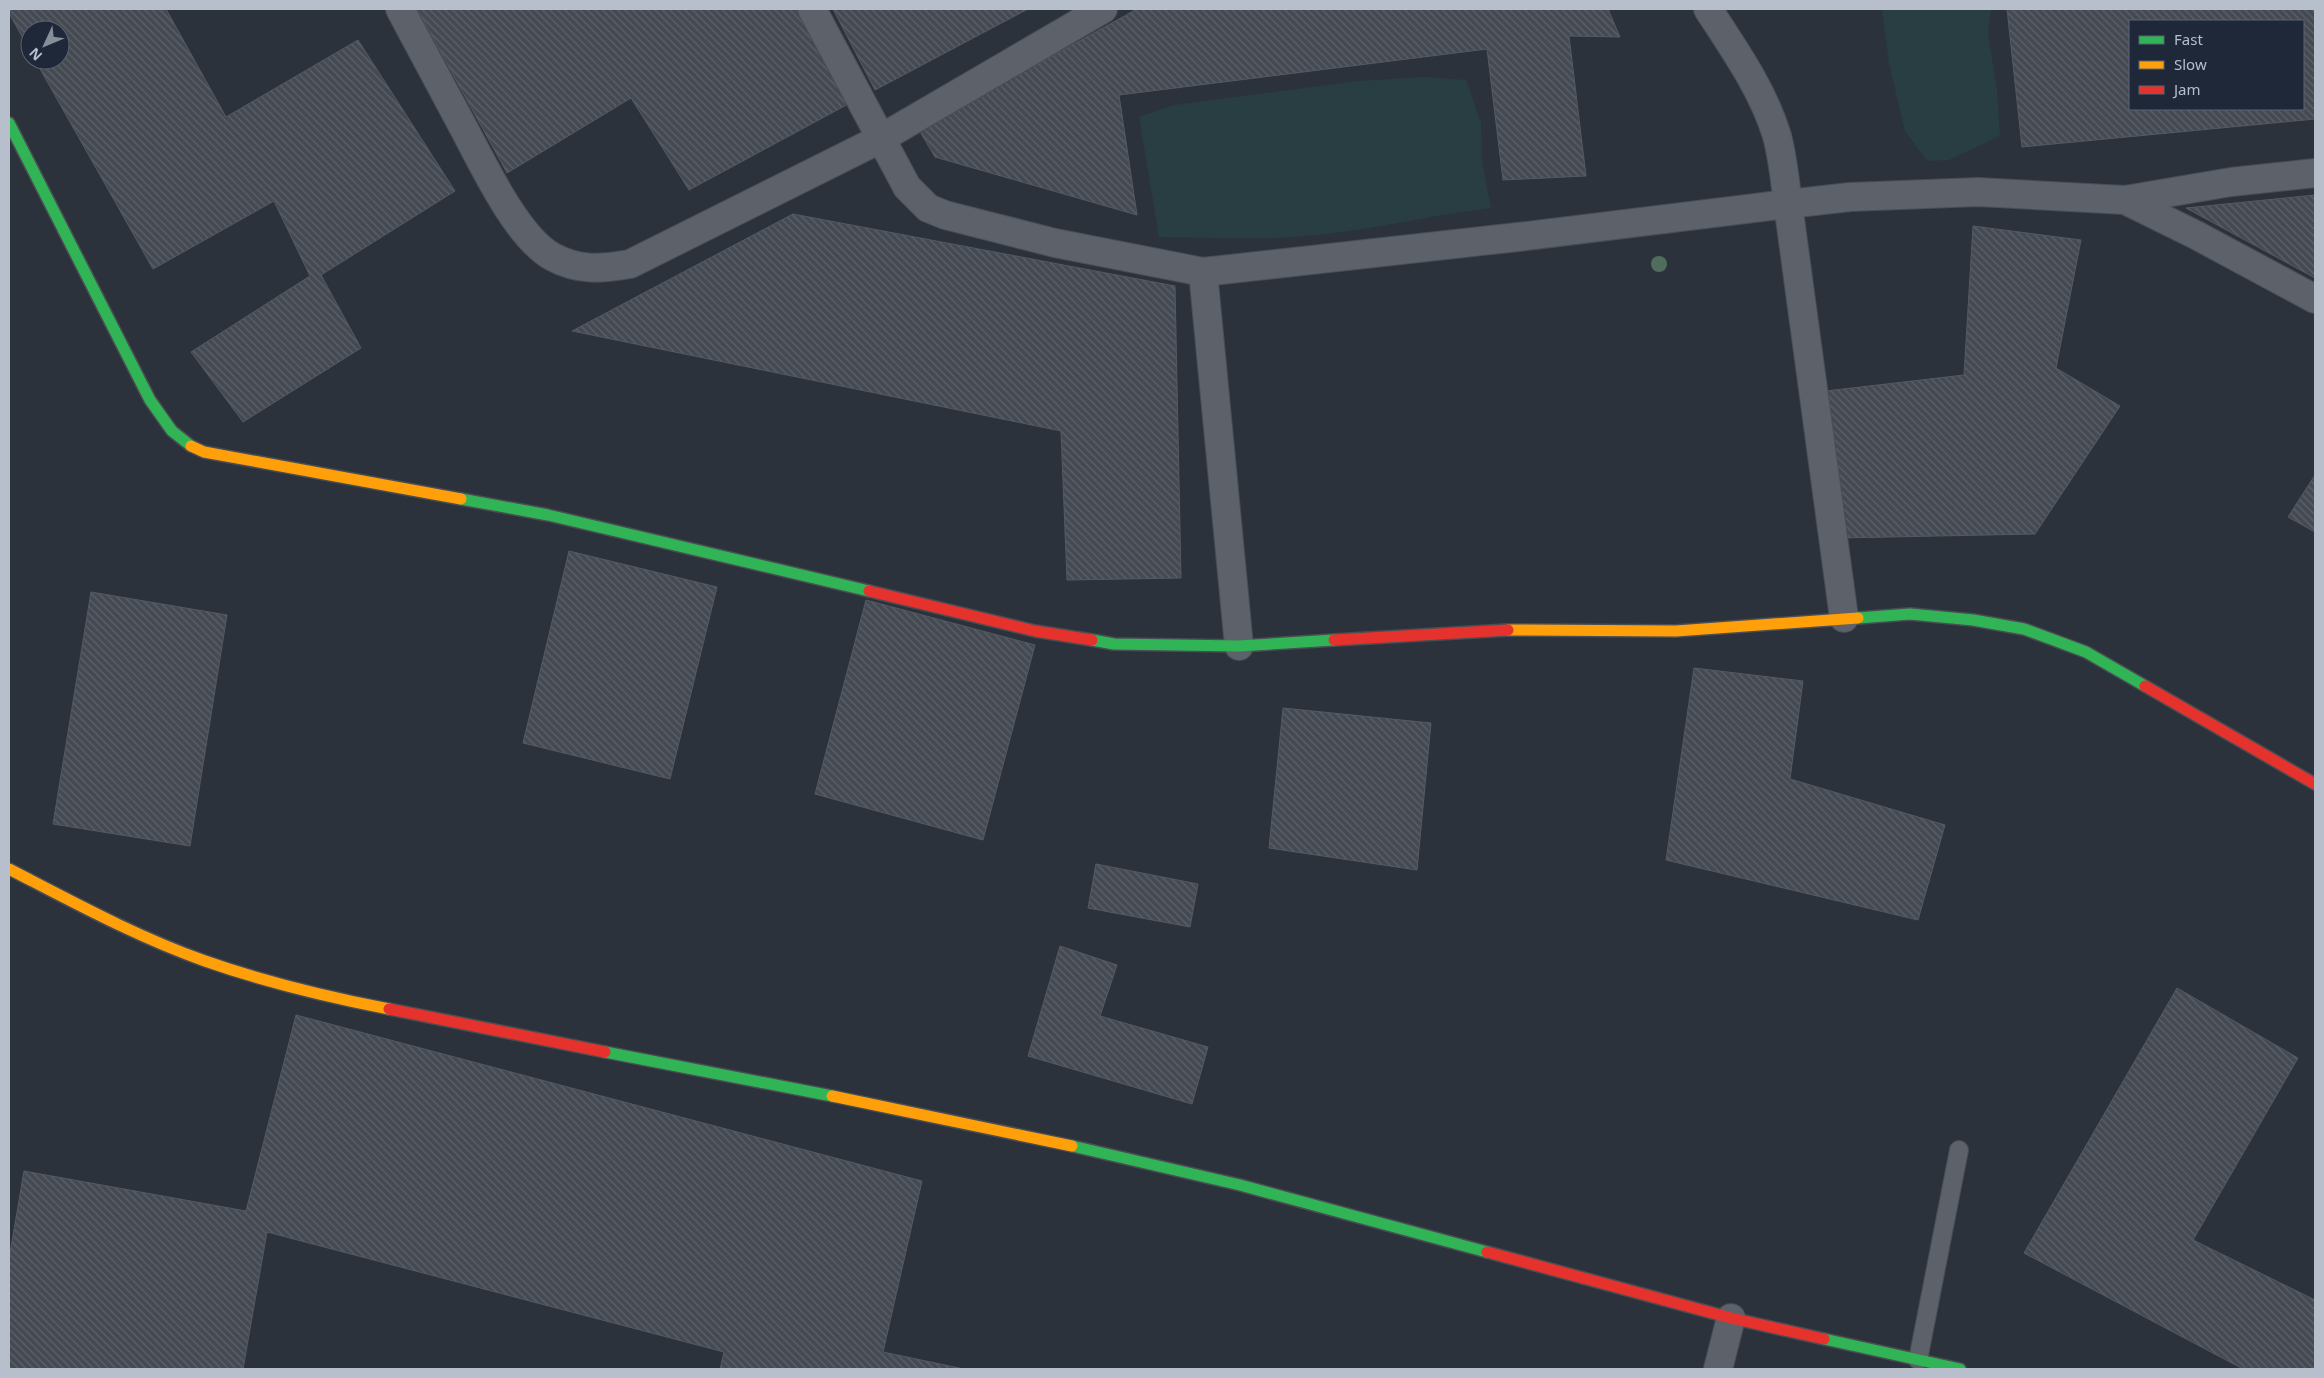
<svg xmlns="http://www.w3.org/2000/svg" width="2324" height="1378" viewBox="0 0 2324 1378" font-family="'Noto Sans',sans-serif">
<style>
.grass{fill:#283e43}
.building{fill:url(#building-back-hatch);stroke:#545a63;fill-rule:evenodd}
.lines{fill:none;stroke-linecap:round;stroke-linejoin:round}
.lane-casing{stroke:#494d54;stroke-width:20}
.street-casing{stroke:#494d54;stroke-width:30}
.fast-casing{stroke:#494d54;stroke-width:14}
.slow-casing{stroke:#494d54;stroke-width:14}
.jam-casing{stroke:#494d54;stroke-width:14}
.lane{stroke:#5d616a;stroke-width:18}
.street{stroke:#5d616a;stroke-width:28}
.fast{stroke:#30b455;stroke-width:11}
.slow{stroke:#ff9f0a;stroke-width:11}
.jam{stroke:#e5322d;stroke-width:11}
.tree{fill:#506e5e}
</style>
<defs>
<pattern id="building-back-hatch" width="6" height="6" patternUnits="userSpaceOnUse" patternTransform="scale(1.25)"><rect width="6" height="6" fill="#444952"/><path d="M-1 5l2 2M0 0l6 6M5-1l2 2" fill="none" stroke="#5d616a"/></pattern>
</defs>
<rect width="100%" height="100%" fill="#2c323c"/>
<path class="grass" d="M1882,9H1991L1988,33L1997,90L2000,136L1949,160L1927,161L1905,131L1889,63Z
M1424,77L1466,80L1481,123L1482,162L1491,208C1424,216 1359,233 1292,237C1248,240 1203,237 1159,237L1139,117L1174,105L1358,81Z"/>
<path class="building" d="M9,9H166L226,117L358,40L455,191L321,275L361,348L243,422L191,352L310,276L274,201L153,269L35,60H60V30H30V51L9,13Z
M417,9H801L852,102L689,190L631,98L507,173Z
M833,9H1028L875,90Z
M1137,9H1608L1620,37L1569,36L1586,176L1503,180L1487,49L1119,95L1137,215L935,157L919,130Z
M2007,9H2315V119L2022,147ZM2130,21H2303V109H2130Z
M2315,195V278L2186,208Z
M793,214L1175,286L1181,578L1067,580L1061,431L572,331Z
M1973,226L2081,240L2056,368L2120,406L2035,534L1840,538L1826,391L1964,375Z
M2315,475V532L2288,517Z
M569,551L717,587L670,779L523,743Z
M91,592L227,615L190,846L53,824Z
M866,600L1035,645L983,840L815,794Z
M1694,668L1803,681L1790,779L1945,825L1918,920L1666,860Z
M1283,708L1431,723L1417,870L1269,848Z
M1096,864L1198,884L1190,927L1088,908Z
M1060,946L1117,965L1100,1016L1208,1047L1192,1104L1028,1056Z
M2177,988L2298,1058L2193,1240L2315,1300V1369H2243L2024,1253Z
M296,1015L922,1181L883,1352L964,1369H720L724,1352L267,1232L243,1369H9V1259L24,1171L246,1211Z"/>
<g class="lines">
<g class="lane-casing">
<path id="lane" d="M1918,1360L1959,1150"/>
</g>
<g class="street-casing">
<path id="street" d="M400,9C420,47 441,85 461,123C481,160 516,237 553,257C579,271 601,269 630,264L880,139L1103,9
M812,9L907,187L928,208L945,215L1055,243L1203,272L1518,237L1788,204L1844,618
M1708,9C1734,49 1763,90 1777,136C1783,158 1785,182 1788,204L1850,197L1978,192L2125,200L2196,235L2315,299
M2125,200L2231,182L2315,173
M1203,272L1239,646
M1718,1369L1731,1318"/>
</g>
<g class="fast-casing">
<path id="fast" d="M9,123L150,400L172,431L191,446
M461,499L548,515L869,591
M1858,618L1910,614L1973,620L2024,629L2086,652L2145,686
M1092,640L1114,644L1239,646L1334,640
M605,1052L832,1096
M1072,1146L1240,1185L1487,1252
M1824,1339L1960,1369"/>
</g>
<g class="slow-casing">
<path id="slow" d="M191,446L204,452L461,499
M1508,630L1676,631L1858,618
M9,869C73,902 137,937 205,961C265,982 327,997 389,1009
M832,1096L1072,1146"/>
</g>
<g class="jam-casing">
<path id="jam" d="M869,591L1035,631L1092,640
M1334,640L1508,630
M2145,686L2315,784
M389,1009L605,1052
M1487,1252L1731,1318L1824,1339"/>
</g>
<use href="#lane" class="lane"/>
<use href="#street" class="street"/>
<use href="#fast" class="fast"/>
<use href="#slow" class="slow"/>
<use href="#jam" class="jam"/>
</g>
<circle class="tree" cx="1659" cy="264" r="8"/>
<rect width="2324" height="1378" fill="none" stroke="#b7bfcd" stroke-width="20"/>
<rect x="2129" y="20" width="175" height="90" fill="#1e2838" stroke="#5b6474"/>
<rect x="2139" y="36" width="25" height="8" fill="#30b455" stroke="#5b6474"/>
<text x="2174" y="45" font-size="15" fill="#b7bfcd">Fast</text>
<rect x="2139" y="61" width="25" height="8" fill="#ff9f0a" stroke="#5b6474"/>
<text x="2174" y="70" font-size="15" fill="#b7bfcd">Slow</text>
<rect x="2139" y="86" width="25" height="8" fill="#e5322d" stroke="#5b6474"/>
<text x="2174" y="95" font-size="15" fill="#b7bfcd">Jam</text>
<g transform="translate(45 45) rotate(226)"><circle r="24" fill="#1e2838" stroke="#5b6474"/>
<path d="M0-4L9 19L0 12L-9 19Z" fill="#868e9a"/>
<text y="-8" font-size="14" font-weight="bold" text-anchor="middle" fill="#b7bfcd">N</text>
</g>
</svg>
